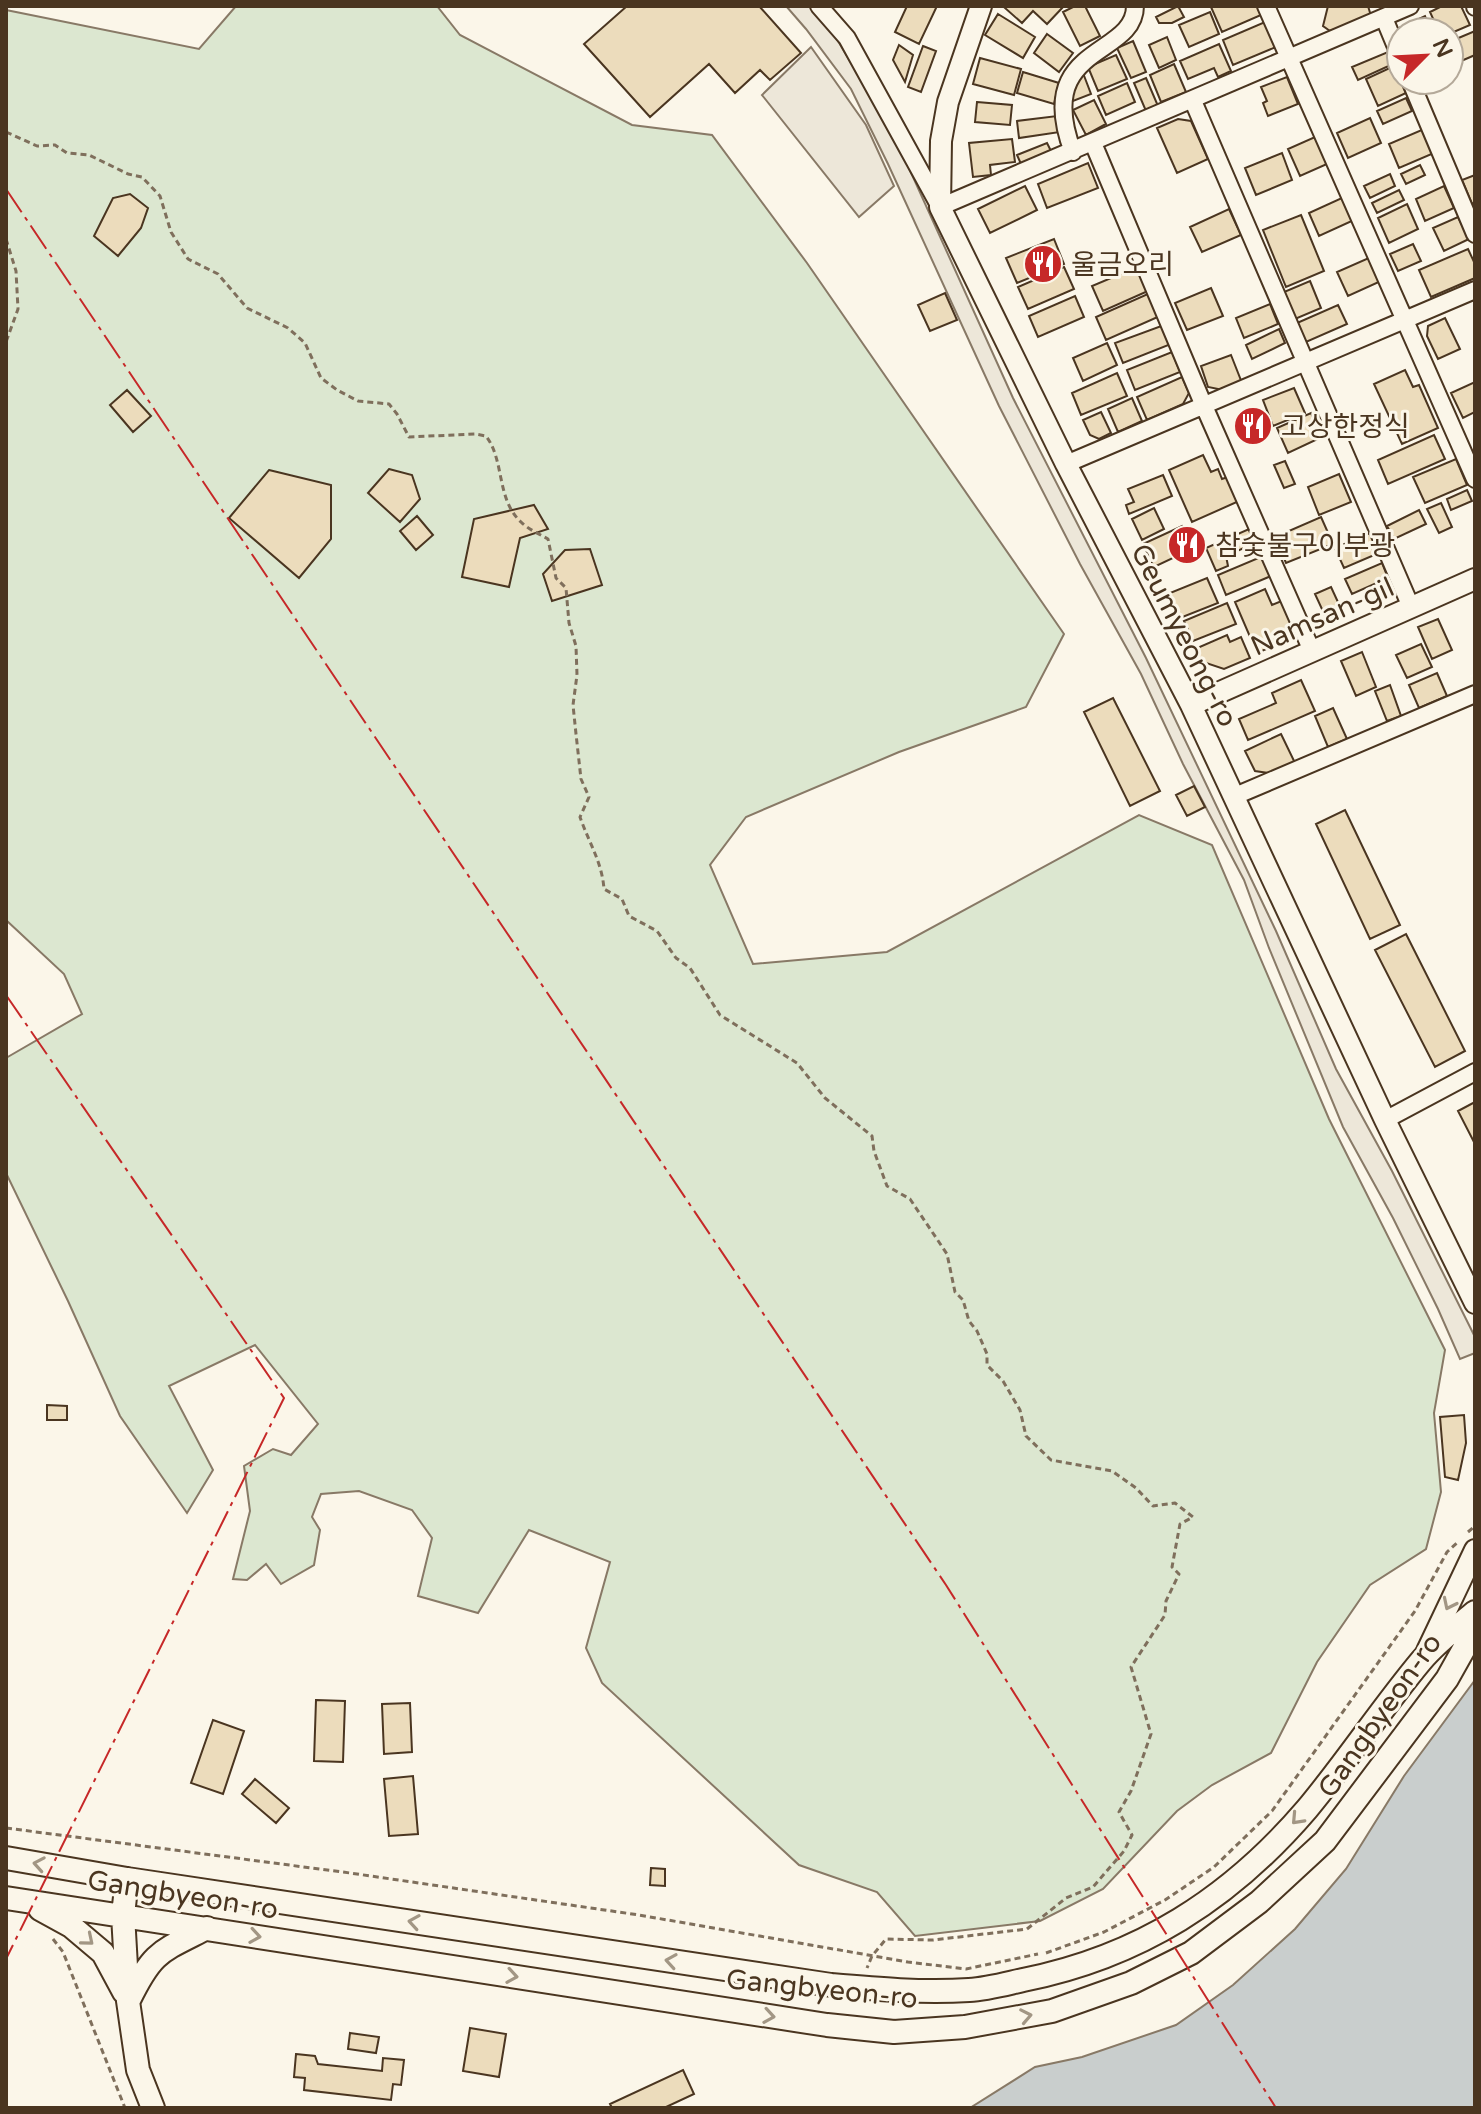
<svg xmlns="http://www.w3.org/2000/svg" width="1481" height="2114" viewBox="0 0 1481 2114" font-family="'Varela Round','Noto Sans KR',sans-serif">
<style>
.green{fill:#dce7d0;stroke:#887966;stroke-width:2}
.parking{fill:#ede7d9;stroke:#887966;stroke-width:2}
.water{fill:#c9cecd;stroke:#887966;stroke-width:2}
.building{fill:#ecdcbc;stroke:#4a3520;stroke-width:2}
.lines{fill:none;stroke-linecap:round;stroke-linejoin:round}
.minor-casing{stroke:#4a3520;stroke-width:20}
.tertiary-casing{stroke:#4a3520;stroke-width:24}
.secondary-casing{stroke:#4a3520;stroke-width:26}
.path{stroke:#7f6f5c;stroke-width:3;stroke-dasharray:6 4;stroke-linecap:butt}
.minor{stroke:#fbf6e9;stroke-width:16}
.tertiary{stroke:#fbf6e9;stroke-width:20}
.secondary{stroke:#fbf6e9;stroke-width:22}
.power{stroke:#c62828;stroke-width:2;stroke-dasharray:28 6 4 6;stroke-linecap:butt}
.oneway{stroke:#a29684}
.labels{text-anchor:middle;stroke-width:6;stroke-linejoin:round;paint-order:stroke}
.poi-label{font-size:28px;fill:#4a3520;stroke:#fbf6e9;text-anchor:start}
.street-label{font-size:28px;fill:#4a3520;stroke:#fbf6e9}
</style>
<rect width="100%" height="100%" fill="#fbf6e9"/>
<path class="green" d="M236,6H437L460,35L632,125L712,135L807,263L1064,634L1026,707L899,752L746,817L710,865L753,964L887,952L1139,815L1212,845L1329,1119L1445,1350L1434,1413L1441,1492L1426,1549L1370,1585L1317,1662L1271,1753L1212,1785L1177,1811L1103,1889L1040,1921L915,1936L877,1892L799,1865L602,1683L586,1648L610,1562L529,1530L478,1613L418,1596L432,1538L412,1510L359,1491L321,1494L312,1517L320,1530L314,1565L281,1584L266,1564L247,1580L233,1579L250,1511L244,1466L273,1449L291,1455L318,1424L255,1345L169,1386L213,1470L187,1513L120,1416L68,1301L6,1173V1058L82,1014L64,974L6,920V10L199,49Z"/>
<path class="parking" d="M786,6H810L835,36L894,135L1013,398L1146,658L1276,931L1336,1069L1392,1171L1475,1337V1353L1460,1359L1438,1309L1393,1218L1343,1127L1269,948L1244,880L1183,764L1141,674L1080,564L999,406L888,164L851,89L806,29Z
M811,47L866,125L894,186L859,217L762,95Z"/>
<path class="water" d="M1475,1680V2108H970L1035,2067L1082,2057L1176,2025L1233,1985L1295,1929L1346,1869L1404,1776Z"/>
<path class="building" d="M627,6H759L801,53L770,80L760,70L735,93L709,64L650,117L584,44Z
M907,6H937L919,44L895,32Z
M1007,6H1063V7L1047,24L1033,11L1022,23L1005,8Z
M1075,6H1085L1100,36L1080,46L1063,12Z
M1178,6L1184,17L1172,23H1159L1156,17Z
M1214,6H1257L1261,15L1222,32L1211,7Z
M1328,6H1368L1371,16L1330,31L1323,26Z
M1442,6H1461L1470,25L1449,34V32H1439L1430,12Z
M1210,12L1219,34L1189,47L1179,25Z
M998,14L1035,37L1023,58L985,35Z
M1425,16L1431,32L1401,33L1399,28Z
M1265,22L1276,47L1233,65L1223,40Z
M1475,31V55L1452,65L1449,59V42Z
M1047,34L1073,53L1059,72L1034,53Z
M1167,37L1176,60L1159,68L1149,45Z
M1133,41L1146,72L1131,78L1117,48Z
M1219,44L1231,71L1218,77L1214,68L1188,79L1180,61Z
M899,45L913,55L905,82L893,60Z
M923,46L936,51L921,92L908,87Z
M1388,52L1393,64L1358,80L1352,67Z
M1116,55L1127,79L1098,91L1088,67Z
M980,58L1021,69L1014,95L973,84Z
M1174,64L1186,92L1161,102L1150,75Z
M1394,66L1406,93L1378,106L1366,79Z
M1023,72L1059,83L1054,104L1017,93Z
M1083,73L1091,94L1073,101L1070,93Z
M1287,77L1298,104L1268,116L1263,103L1267,101L1261,87Z
M1146,78L1158,106L1146,111L1134,83Z
M1127,83L1135,102L1106,115L1098,96Z
M1406,98L1412,111L1383,124L1377,111Z
M1094,100L1106,124L1086,135L1073,110Z
M977,102L1012,105L1010,125L975,122Z
M1057,116L1060,132L1019,138L1017,121Z
M1370,118L1381,143L1348,158L1337,133Z
M1178,119L1191,121L1208,159L1177,173L1157,128Z
M1424,129L1434,153L1399,168L1389,144Z
M1315,137L1327,164L1300,176L1288,149Z
M1012,139L1015,162L990,165L991,175L973,177L969,143Z
M1047,143L1051,151L1021,164L1017,155Z
M1282,153L1292,180L1256,195L1245,168Z
M1088,163L1098,188L1047,208L1038,184Z
M1420,165L1425,175L1406,184L1401,174Z
M1390,174L1395,186L1370,198L1364,186Z
M1475,175V202L1472,204L1462,180Z
M1025,186L1037,210L990,233L978,209Z
M1444,186L1454,208L1425,221L1416,199Z
M1399,190L1404,200L1377,213L1372,203Z
M130,194L148,208L141,228L118,256L94,236L113,198Z
M1344,197L1354,220L1319,236L1309,213Z
M1407,204L1418,229L1389,243L1378,218Z
M1229,209L1241,235L1202,252L1190,227Z
M1301,215L1324,271L1286,287L1263,230Z
M1458,217L1469,239L1444,251L1433,228Z
M1054,239L1064,264L1017,283L1006,258Z
M1413,244L1421,261L1398,271L1390,254Z
M1468,249L1475,264V278L1431,297L1419,270Z
M1371,257L1381,281L1348,296L1337,272Z
M1064,267L1074,289L1028,309L1018,287Z
M1137,267L1148,291L1103,311L1092,286Z
M1310,281L1321,308L1295,319L1284,292Z
M1211,288L1223,316L1187,330L1175,303Z
M945,293L957,320L930,331L918,305Z
M1150,293L1160,316L1106,340L1096,317Z
M1075,296L1084,317L1038,337L1029,316Z
M1270,304L1278,324L1244,338L1236,318Z
M1338,305L1347,324L1306,342L1297,323Z
M1445,318L1460,349L1438,359L1427,336L1428,326Z
M1164,325L1171,344L1123,363L1115,343Z
M1279,329L1285,343L1252,359L1246,345Z
M1107,343L1117,365L1083,381L1073,358Z
M1172,352L1180,372L1135,390L1127,370Z
M1231,355L1242,383L1223,390L1208,387L1201,366Z
M1405,370L1413,387L1419,385L1438,428L1402,444L1374,384Z
M1117,373L1127,396L1081,415L1072,393Z
M1182,377L1189,393L1183,404L1147,420L1137,397Z
M1475,382V412L1463,418L1451,393Z
M1294,388L1305,413L1273,426L1263,400Z
M127,390L151,416L133,432L110,405Z
M1132,398L1142,421L1118,432L1108,409Z
M1101,412L1111,433L1099,439L1090,435L1083,420Z
M1311,413L1322,437L1288,453L1277,428Z
M1434,435L1445,459L1388,484L1378,460Z
M1203,455L1211,472L1218,469L1222,479L1228,477L1239,501L1192,522L1169,470Z
M1456,459L1467,485L1425,503L1413,477Z
M1285,461L1295,484L1284,488L1274,465Z
M389,469L412,475L420,499L400,522L368,493Z
M269,470L331,485V539L299,578L229,518Z
M1339,474L1351,502L1319,515L1308,487Z
M1163,475L1172,496L1129,514L1126,505L1134,502L1128,489Z
M1467,490L1472,501L1451,510L1447,499Z
M1441,503L1452,527L1439,533L1427,509Z
M534,505L548,529L520,538L509,587L462,577L474,519Z
M1154,508L1164,529L1142,540L1132,519Z
M1419,510L1426,524L1394,539L1387,526Z
M417,516L433,535L416,550L400,531Z
M1321,517L1333,544L1286,563L1275,537Z
M1182,526L1192,549L1154,567L1143,544Z
M1249,529L1255,543L1226,556L1228,566L1216,571L1206,548Z
M1370,533L1379,553L1344,568L1335,548Z
M590,549L602,585L552,601L543,574L565,550Z
M1263,556L1271,576L1226,595L1218,575Z
M1382,563L1388,578L1352,594L1345,579Z
M1207,578L1218,603L1180,618L1170,593Z
M1331,587L1343,613L1327,620L1315,594Z
M1265,589L1272,605L1284,600L1299,635L1257,653L1235,602Z
M1227,603L1236,624L1193,641L1184,621Z
M1438,619L1452,650L1432,659L1418,627Z
M1227,635L1230,642L1241,637L1250,658L1224,669L1200,661L1195,649Z
M1421,644L1432,667L1407,678L1396,655Z
M1362,652L1376,687L1356,696L1341,661Z
M1437,673L1447,696L1419,708L1409,685Z
M1301,680L1315,711L1248,740L1239,719L1276,703L1272,693Z
M1390,685L1401,716L1387,721L1375,691Z
M1113,698L1160,791L1130,806L1084,712Z
M1333,708L1347,739L1328,747L1315,716Z
M1281,734L1296,765L1276,774L1255,771L1245,751Z
M1194,786L1205,807L1187,816L1176,795Z
M1345,810L1400,925L1370,939L1316,824Z
M1406,934L1465,1051L1435,1067L1375,950Z
M1475,1102V1144L1458,1111Z
M47,1405L67,1406V1420H47Z
M1464,1415L1466,1443L1458,1480L1445,1477L1440,1417Z
M316,1700L345,1701L343,1762L314,1761Z
M410,1703L412,1752L384,1754L382,1704Z
M213,1720L244,1731L223,1794L191,1783Z
M413,1776L418,1834L389,1836L384,1779Z
M255,1779L289,1808L276,1823L242,1794Z
M651,1868L665,1869V1886L650,1885Z
M470,2028L506,2034L499,2077L463,2071Z
M350,2033L379,2037L376,2053L348,2049Z
M296,2054L315,2056L318,2064L382,2071L383,2058L404,2060L401,2085L393,2084L391,2100L304,2090L305,2078L294,2077Z
M683,2070L694,2094L664,2108H612L610,2104Z"/>
<g class="lines">
<g class="minor-casing">
<path id="minor" d="M819,6L847,38L940,207L1410,6
M1266,6L1475,479
M1475,6V7
M1384,18L1401,59
M1410,80L1475,234
M1193,101L1411,607
M1093,143L1204,406L1312,651
M1073,152C1032,44 1135,58 1135,6
M1066,464L1475,290
M1235,796L1475,694
M1385,1120L1475,1072"/>
</g>
<g class="tertiary-casing">
<path id="tertiary" d="M981,6L948,102L941,141L940,207L1066,464L1191,705L1385,1120L1475,1303
M1191,705L1475,579
M1427,1651L1475,1550"/>
</g>
<g class="secondary-casing">
<path id="secondary" d="M6,1858L127,1879L831,1985C877,1989 923,1993 969,1990C987,1989 1005,1984 1023,1980C1139,1957 1230,1899 1307,1809C1347,1761 1381,1709 1421,1661C1437,1642 1457,1627 1475,1612
M127,1879L123,1915L128,2001L138,2070L153,2108
M6,1898L827,2025L894,2032L965,2027L1052,2011L1131,1983L1191,1953L1259,1902L1325,1841L1447,1679L1475,1629
M40,1909L71,1926L103,1953L124,1992
M129,2000C153,1951 160,1952 207,1928"/>
</g>
<path class="path" d="M6,132L37,146L55,145L67,153L89,155L128,174L142,177L160,196L171,232L188,259L218,274L247,308L288,328L305,343L321,378L337,390L358,401L389,404L397,414L409,437L475,434L486,436C505,461 496,499 521,522C528,529 539,534 548,539L556,578L566,588L569,623L576,646L577,675L573,705L576,734L581,779L589,797L580,817C589,843 602,862 604,889L622,899L629,916L657,931L676,958L690,968L720,1015L797,1063L825,1098L872,1136L874,1151L887,1186L910,1199L947,1254L955,1292L963,1300L969,1321L977,1331L987,1354V1365L1003,1381L1020,1410L1026,1436L1051,1460L1112,1471L1136,1488L1153,1506L1175,1503L1193,1517L1180,1524L1172,1567L1179,1574L1166,1601L1165,1615L1131,1667L1151,1734L1131,1791L1119,1812L1132,1835L1124,1851L1093,1887L1066,1898L1027,1929L933,1940L886,1939L872,1956L867,1968
M6,239L16,271L18,309L6,342
M1468,1532L1475,1526
M6,1828L350,1873L639,1915L908,1962L966,1969L1038,1954
M53,1939L63,1952L125,2108
M1046,1953L1104,1932L1165,1900L1214,1867L1272,1811L1415,1611L1447,1552L1457,1543"/>
<use href="#minor" class="minor"/>
<use href="#tertiary" class="tertiary"/>
<use href="#secondary" class="secondary"/>
<path class="power" d="M6,189L946,1585L1276,2108
M6,995L284,1398L6,1959"/>
</g>
<defs><path id="oneway-chevron" d="M-2-3.5L2.5 0L-2 3.5" fill="none" stroke-width="1.6" stroke-linecap="round" stroke-linejoin="round" transform="scale(2)"/></defs>
<g class="oneway">
<use href="#oneway-chevron" transform="translate(1449 1604) rotate(116)"/>
<use href="#oneway-chevron" transform="translate(1297 1819) rotate(133)"/>
<use href="#oneway-chevron" transform="translate(39 1864) rotate(-170)"/>
<use href="#oneway-chevron" transform="translate(414 1922) rotate(-171)"/>
<use href="#oneway-chevron" transform="translate(255 1936) rotate(9)"/>
<use href="#oneway-chevron" transform="translate(88 1940) rotate(40)"/>
<use href="#oneway-chevron" transform="translate(671 1961) rotate(-171)"/>
<use href="#oneway-chevron" transform="translate(512 1976) rotate(9)"/>
<use href="#oneway-chevron" transform="translate(769 2016) rotate(9)"/>
<use href="#oneway-chevron" transform="translate(1026 2016) rotate(-11)"/>
</g>
<defs>
<g id="restaurant-disc" transform="scale(2)"><circle r="9.5" fill="#c62828" stroke="#fbf6e9"/><path d="M-5-6h1v4h1v-4h1v4h1v-4h1v5L-1.5 .5V6h-2V.5L-5-1ZM5-6V6H3V1.5H1.5Q1.5-4 5-6Z" fill="#fff"/></g>
</defs>
<g fill-rule="evenodd">
<use href="#restaurant-disc" x="1043" y="264"/>
<use href="#restaurant-disc" x="1253" y="426"/>
<use href="#restaurant-disc" x="1187" y="545"/>
</g>
<g class="labels">
<g class="poi-label">
<text x="1071" y="274">울금오리</text>
<text x="1281" y="436">고상한정식</text>
<text x="1215" y="555">참숯불구이부광</text>
</g>
<g class="street-label">
<text transform="translate(1322 616) rotate(-24)" y="10">Namsan-gil</text>
<text transform="translate(1185 635) rotate(63)" y="10">Geumyeong-ro</text>
<text transform="translate(1379 1715) rotate(-55)" y="10">Gangbyeon-ro</text>
<text transform="translate(183 1894) rotate(9)" y="10">Gangbyeon-ro</text>
<text transform="translate(822 1988) rotate(6)" y="10">Gangbyeon-ro</text>
</g>
</g>
<rect width="1481" height="2114" fill="none" stroke="#4a3520" stroke-width="16"/>
<g transform="translate(1425 56) rotate(66)"><circle r="38" fill="#fbf6e9" stroke="#b4a999" stroke-width="2"/>
<path d="M0-6L14 30L0 20L-14 30Z" fill="#c62828"/>
<text y="-12" font-size="22" font-weight="bold" text-anchor="middle" fill="#4a3520">N</text>
</g>
</svg>
